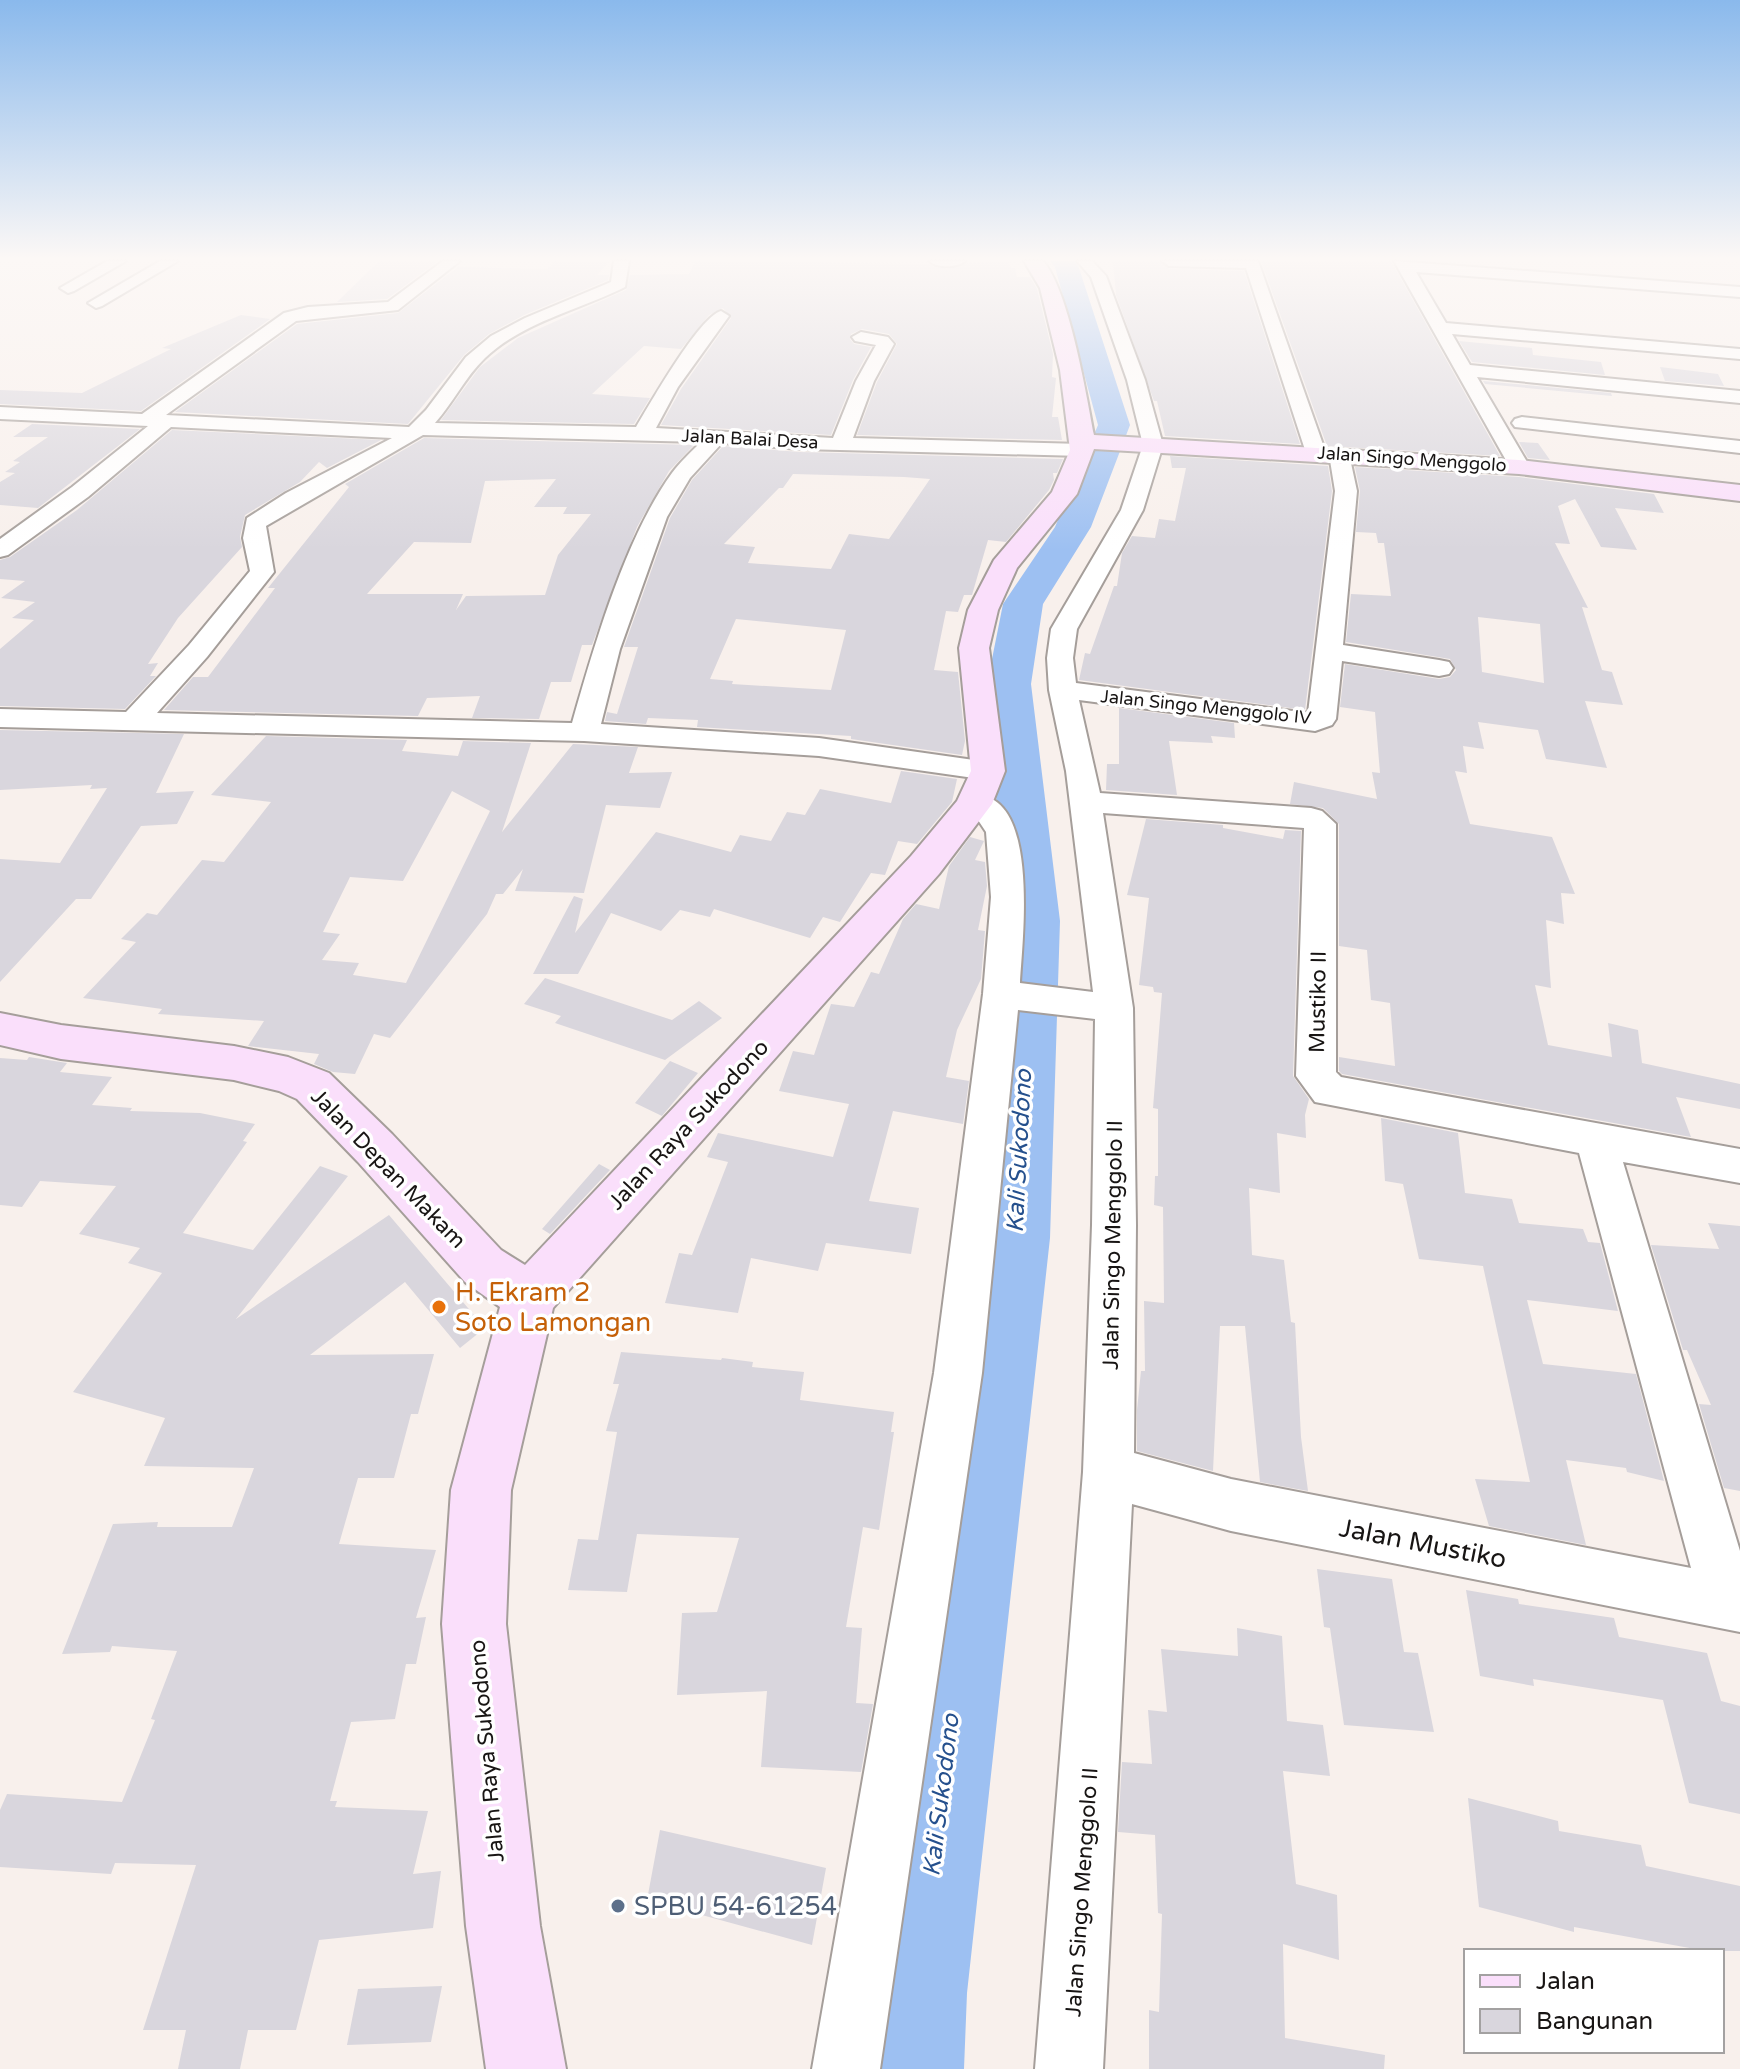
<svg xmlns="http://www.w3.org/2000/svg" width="1740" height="2069" viewBox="0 0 1740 2069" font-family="'Varela Round',sans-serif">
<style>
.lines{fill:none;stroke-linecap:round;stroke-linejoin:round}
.river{fill:#9dc0f2;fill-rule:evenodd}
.building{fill:#d9d6dd;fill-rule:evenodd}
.street-casing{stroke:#a59e9a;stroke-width:4}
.secondary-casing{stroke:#a59e9a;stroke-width:4}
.street{fill:#fff;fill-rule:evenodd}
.secondary{fill:#fadffb;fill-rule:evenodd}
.food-dot{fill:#e8710a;stroke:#fff;stroke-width:3}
.service-dot{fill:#5c6f8a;stroke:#fff;stroke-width:3}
.labels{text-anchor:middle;stroke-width:7;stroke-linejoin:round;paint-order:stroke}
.far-street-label{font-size:18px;fill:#181514;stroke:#fff}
.street-label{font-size:22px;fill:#181514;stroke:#fff}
.water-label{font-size:24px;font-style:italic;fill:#25508d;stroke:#fff}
.near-food-label{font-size:26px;fill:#c56008;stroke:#fff;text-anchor:start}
.near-street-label{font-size:26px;fill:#181514;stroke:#fff}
.near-service-label{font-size:26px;fill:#4e5e75;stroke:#fff;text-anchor:start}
</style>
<rect width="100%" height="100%" fill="#f8f0ec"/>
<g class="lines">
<path class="river" d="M1050,261H1075L1078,265L1130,425L1091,527L1043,604L1031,684L1060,921L1050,1238L967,1993L964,2069H856L863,1993L980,1238L1006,921L987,684L1003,604L1055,527L1098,425L1055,267Z"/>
</g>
<path class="building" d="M379,261H438L387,299L337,302Z
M555,261L609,262L597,275H609L608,280L524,315L489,334L464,355L408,424L175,412L297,324L398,313L458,267L547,269Z
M695,261L929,264L947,269L967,263L1009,262L1011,268H1015L1017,277H1030L1037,289L1053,354L1052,377L1056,378L1052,417H1058L1062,440L857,435L877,382L897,344L889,334L862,329L851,334L850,339L854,344L871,347L853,380L831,435L661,425L681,389L731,318L723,308L709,315L681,349L644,346L592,394L650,398L634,424L441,420L480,367L518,338L626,290L630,275L689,274Z
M1113,261H1159L1169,269L1244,271L1300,444L1165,436L1157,401H1154L1116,295Z
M1261,261H1391L1500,456L1327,446Z
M241,315L270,319L141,411L0,404V390L82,393L171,349L162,348Z
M1459,341L1532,348L1533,355L1601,362L1605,375L1472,362Z
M1660,367L1718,374L1724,386L1665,381Z
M1483,381L1611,393L1612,396L1485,384Z
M32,424L140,429L38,508L0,505V482L15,473L5,472L20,462L13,461L48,437H13Z
M172,430L381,440L327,468L319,462L300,482L245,515L240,537L242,547L178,618L148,664L158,663L150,676H156L125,709L0,706V649L34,620L12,618L35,602L1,598L25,581L0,579V560L10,557L77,510Z
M424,438L694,445L669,471L637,527L592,645H582L571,682H551L539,719L472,718L480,696L427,698L418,716L164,710L193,677H208L275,588H268L349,487L345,484ZM556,479L534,507H567L563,514H591L558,555L545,595L466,596L456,610L463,594H367L414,542L471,543L485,481Z
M1519,442L1538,443L1550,460L1528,458Z
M723,446L800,452L1063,459L1057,473H1053L1054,480L1049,490L1006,542L988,540L972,595H964L958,612L946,611L934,670L958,672L965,741L962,755L851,739V736L697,727L698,720L648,718L646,724L605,721L607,712L617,714L638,647H624L670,518L692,480ZM793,474L904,477L930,479L889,539L849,534L831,569L748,563L755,547L724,544L779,488H783ZM736,619L846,630L831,690L732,684L733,681L710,679Z
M1170,456L1328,466L1332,491L1305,710L1079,680L1085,653L1090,654L1114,586H1117L1122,553L1132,536L1155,538L1159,519L1175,521L1186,468H1172Z
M1355,467L1519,477L1654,494L1664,513L1615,508L1637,550L1601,547L1575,499L1558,506L1570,544L1555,543L1588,608L1582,607L1602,670L1612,672L1623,705L1585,701L1607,768L1546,759L1538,730L1478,722L1484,749L1463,746L1467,773L1455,771L1470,824L1552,837L1575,894L1561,893L1564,924L1546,920L1551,988L1535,985L1548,1045L1612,1057L1608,1023L1638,1030L1642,1063L1740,1084V1109L1676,1097L1691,1137L1342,1074L1339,1071V1057L1395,1066L1390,1003L1371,1000L1367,950L1339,946V824L1323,808L1290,804L1294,782L1377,799L1372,772L1380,773L1375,712L1340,707L1345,664L1439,679L1450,677L1456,670L1450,659L1346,642L1351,594L1391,596L1384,543H1378L1376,533L1356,532L1360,491ZM1478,617L1540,624L1544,683L1482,672Z
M1119,708L1234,723L1235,738L1211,736L1213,743L1169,741L1177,795L1106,790L1107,764H1119Z
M0,730L184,734L156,793L194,791L177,824L141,826L91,899H76L0,982V859L60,863L107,788L90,789L92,785L0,790Z
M266,736L407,740L402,751L458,756L463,741L531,743L502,832L573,744L638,747L629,773L672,772L660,808L606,805L584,893L515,891L523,869L503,894H496L487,914L390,1038L374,1034L355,1074L333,1072L314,1064L319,1054L248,1046L264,1021L158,1014L162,1009L83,998L136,942L121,939L147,913L157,915L202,860L224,862L271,802L211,795ZM452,791L490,811L406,983L353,975L359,963L322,960L340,934L323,932L350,877L403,881Z
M901,771L957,779L952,802L917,844L898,841L885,875L871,873L840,922L823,917L810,938L714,909L710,917L680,910L661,931L611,913L578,974H533L574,896L583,899L575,933L656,832L731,852L740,835L771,841L787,812L805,815L820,789L891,803Z
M1146,819L1223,825V828L1283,839L1285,830L1301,831L1293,1076L1309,1099L1305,1115L1306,1138L1277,1133L1280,1193L1249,1188L1252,1255L1284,1260L1291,1322L1295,1323L1301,1437L1308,1491L1260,1482L1245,1326H1220L1213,1471L1137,1451V1410L1141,1371H1145L1144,1301L1164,1303L1163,1207L1154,1205L1155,1176H1158V1109L1153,1108L1162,993L1154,992L1153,987L1139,985L1149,898L1127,895Z
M970,837L984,841L975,860L985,862L987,886L978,930L985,931L981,979L957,1030L946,1077L969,1081L963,1124L893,1111L869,1201L919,1208L911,1254L826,1243L818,1271L751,1258L738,1313L665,1303L679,1253L692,1255L728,1162L707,1157L718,1133L833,1157L849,1104L779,1091L793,1051L814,1055L831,1004L854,1007L871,972L879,974L903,919L916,904L939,909L949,866Z
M545,978L672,1020L699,1001L722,1018L665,1060L555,1023L561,1016L524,1004Z
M29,1057L67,1063L60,1072L112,1077L92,1105L132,1108L130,1111L200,1113L255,1124L243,1141L247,1142L183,1233L253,1250L320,1166L348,1176L236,1319L389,1215L485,1328L460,1348L405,1282L310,1355L434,1354L418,1414H411L394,1478H358L339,1544L436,1550L416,1618L426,1617L416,1664H406L395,1719L351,1722L330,1801H337L335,1807L428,1811L413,1874L441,1871L433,1928L319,1940L296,2030H248L240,2069H178L186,2030H143L196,1865L115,1863L111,1874L0,1867V1810L7,1794L122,1802L155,1720L151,1719L177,1651L112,1646L110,1652L62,1654L113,1524L158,1522L157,1527H232L254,1468L144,1466L165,1418L73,1392L162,1273L128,1263L140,1248L79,1234L116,1186L40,1181L22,1207L0,1205V1058L27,1060Z
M670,1061L698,1073L662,1116L635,1103Z
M1381,1118L1458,1133L1465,1193L1512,1199L1519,1223L1583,1229L1588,1242L1600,1243L1618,1311L1527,1300L1543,1364L1636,1374L1664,1481L1627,1472L1626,1468L1566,1460L1586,1545L1489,1526L1475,1479L1530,1482L1483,1266L1419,1259L1403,1184L1385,1181Z
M599,1164L610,1170L550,1234L542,1229Z
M1708,1223L1740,1226V1491L1724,1488L1699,1404L1711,1405L1687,1350H1683L1651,1245L1719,1249Z
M621,1352L721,1360L722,1358L753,1362L752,1367L804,1372L800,1400L894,1412L891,1432H894L879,1530L863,1527L846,1627L862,1628L856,1703L873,1704L861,1772L761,1767L767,1691L677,1695L682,1613L717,1612L739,1538L637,1534L627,1592L568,1590L578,1539L598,1540L617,1432L606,1431L619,1384H613Z
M1317,1569L1392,1579L1404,1652L1418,1653L1434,1732L1344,1725L1330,1628L1324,1627Z
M1466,1590L1518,1599L1519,1604L1614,1618L1619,1637L1707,1653L1721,1701L1740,1706V1814L1689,1803L1663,1700L1533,1679L1534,1686L1480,1676Z
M1237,1628L1282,1636L1287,1721L1323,1725L1330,1776L1283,1771L1296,1884L1337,1895L1339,1960L1283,1944L1285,2038L1385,2055L1384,2069H1149V2010L1159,2012L1162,1914L1158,1913L1155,1835L1118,1832L1122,1762L1152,1764L1148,1710L1167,1712L1161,1649L1238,1656Z
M1468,1798L1558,1821L1559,1831L1641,1845L1646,1866L1740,1886V1951H1706L1574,1927V1932L1479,1907Z
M660,1830L826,1868L812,1945L647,1900Z
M442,1986L431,2042L347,2045L358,1989Z"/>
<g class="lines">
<g class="street-casing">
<path id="street" d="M107,261H126L74,291L68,293L60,288Z
M160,261H178L102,306L96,308L88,303Z
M443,261H460L398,310L296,321L166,415L409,427L426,410L466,357L491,336L525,318L611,282L614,261H629L625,287C579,310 523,322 485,358C465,377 453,403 435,423L636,427C650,404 699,317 721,311L729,316L678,387L656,428L833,438L856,381L876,345L855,341L852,337L861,332L888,337L894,344L874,381L853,438L1082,444L1092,450L1082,456L800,449L722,443L690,478L667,517L620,649L601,724L819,738L988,762L999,765L1003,771L999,777L988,780L819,756L584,741L0,727V709L126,712L189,645L250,571L243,538L247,518L286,493L392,438L171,427L88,497L8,555L0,557V539L72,487L148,426L0,419V407L142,414L284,313L308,307L388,302ZM423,435L701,442C691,452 680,462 672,473C625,538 594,646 572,723L157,713L207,657L274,572L266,526Z
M929,261H965C957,268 937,268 929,261Z
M1077,261H1092L1106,276L1145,380L1163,445L1143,510L1077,629L1073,658L1076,683L1308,713L1335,491L1329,454L1339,448L1349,454L1357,491L1343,645L1439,660L1449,662L1453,668L1449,674L1439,676L1342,661L1336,719L1332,725L1315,731L1079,700L1100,793L1311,808L1322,811L1336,824V1072L1341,1077L1740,1149V1183L1623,1162L1740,1551V1632L1231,1531L1132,1504L1103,2069H1035L1083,1472L1092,1225L1095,1019L1018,1010L982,1373L880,2069H812L934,1373L983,994L991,897L986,832L978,820L958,804L963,797C1043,777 1022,941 1020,983L1093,992L1066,771L1049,690L1047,658L1051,629L1121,510L1143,445L1127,380L1091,277ZM1103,813L1304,828L1296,1076L1315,1102L1579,1153L1691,1568L1231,1479L1134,1453L1136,1225L1133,1008Z
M1162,261H1258L1326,453L1323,457L1316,459L1306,453L1246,268L1169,266Z
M1394,261L1740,287V297L1416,272L1446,323L1740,349V359L1452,334L1470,365L1740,391V403L1477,377L1530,467L1526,471H1512Z
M1522,417L1740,441V453L1515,427L1512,423L1515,419Z"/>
</g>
<g class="secondary-casing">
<path id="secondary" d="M1024,261H1043C1069,290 1086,393 1094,435L1519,460L1740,485V501L1519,474L1094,449L1077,494L1017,568L998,610L989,648L1005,771L992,804L939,874L553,1308L511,1490L506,1624L540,1926L566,2069H486L466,1926L442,1624L451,1490L500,1307L465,1282L358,1162L297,1099L279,1091L234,1080L61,1059L0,1045V1013L61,1025L234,1046L288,1057L329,1073L392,1134L501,1250L525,1265L911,856L957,801L971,771L959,648L968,610L994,560L1052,492L1070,450L1060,370L1040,288Z"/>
</g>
<use href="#street" class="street"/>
<use href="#secondary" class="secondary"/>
</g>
<linearGradient id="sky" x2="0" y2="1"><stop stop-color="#8ab9ec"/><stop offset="0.47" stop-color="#fcf8f6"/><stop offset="1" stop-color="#fcf8f6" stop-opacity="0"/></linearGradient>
<rect width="1740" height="550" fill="url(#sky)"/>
<circle class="food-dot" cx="439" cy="1307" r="8"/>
<circle class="service-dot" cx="618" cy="1906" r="8"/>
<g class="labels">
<g class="far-street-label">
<text transform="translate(750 439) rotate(3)" y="6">Jalan Balai Desa</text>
<text transform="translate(1412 459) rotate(4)" y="6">Jalan Singo Menggolo</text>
<text transform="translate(1206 707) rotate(6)" y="6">Jalan Singo Menggolo IV</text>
</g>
<g class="street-label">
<text transform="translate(1317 1002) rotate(-89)" y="8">Mustiko II</text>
<text transform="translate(688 1124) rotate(-47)" y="8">Jalan Raya Sukodono</text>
<text transform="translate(389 1168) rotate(46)" y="8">Jalan Depan Makam</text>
<text transform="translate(1112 1245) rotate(-89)" y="8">Jalan Singo Menggolo II</text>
<text transform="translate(486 1751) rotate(-95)" y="8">Jalan Raya Sukodono</text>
<text transform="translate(1081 1892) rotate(-86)" y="8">Jalan Singo Menggolo II</text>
</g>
<g class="water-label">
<text transform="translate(1019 1151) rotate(-87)" y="8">Kali Sukodono</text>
<text transform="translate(941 1795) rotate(-83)" y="8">Kali Sukodono</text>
</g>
<g class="near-food-label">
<text x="455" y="1301">H. Ekram 2<tspan x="455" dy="30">Soto Lamongan</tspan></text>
</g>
<g class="near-street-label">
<text transform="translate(1423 1543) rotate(11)" y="9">Jalan Mustiko</text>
</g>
<g class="near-service-label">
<text x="634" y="1915">SPBU 54-61254</text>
</g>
</g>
<rect x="1464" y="1949" width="260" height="104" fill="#ffffff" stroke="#a3a1a1" stroke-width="2"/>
<rect x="1480" y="1975" width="40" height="12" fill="#fadffb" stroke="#a3a1a1" stroke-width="2"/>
<text x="1536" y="1989" font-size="24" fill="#181514">Jalan</text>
<rect x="1480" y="2009" width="40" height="24" fill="#d9d6dd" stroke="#a3a1a1" stroke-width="2"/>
<text x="1536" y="2029" font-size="24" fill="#181514">Bangunan</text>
</svg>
